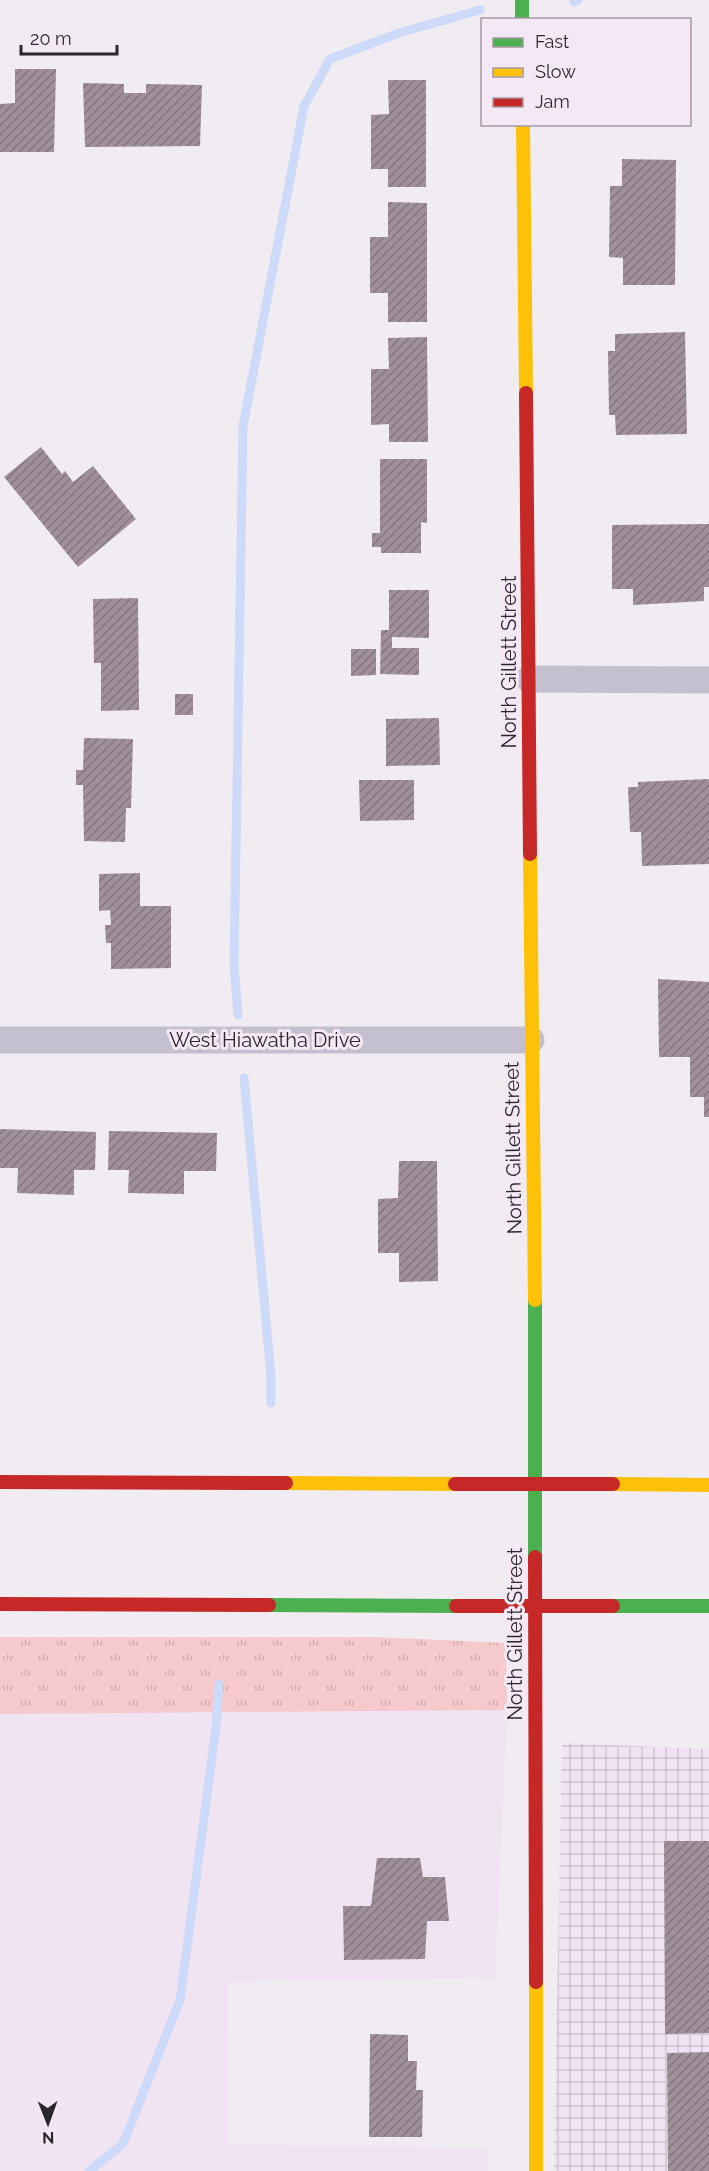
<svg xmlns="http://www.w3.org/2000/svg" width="709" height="2171" viewBox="0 0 709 2171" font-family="Raleway,sans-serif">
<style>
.built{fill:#f0e4f3}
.industrial{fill:url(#industrial-grid)}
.grass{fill:url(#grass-tufts)}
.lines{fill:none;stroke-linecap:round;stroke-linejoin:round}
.stream{stroke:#cedaf9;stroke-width:9}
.building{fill:url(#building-hatch)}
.street{stroke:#c4c0d0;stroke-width:27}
.fast{stroke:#4caf50;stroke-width:14}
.slow{stroke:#ffc107;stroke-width:14}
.jam{stroke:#c62828;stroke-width:14}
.jam-bridge{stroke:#c62828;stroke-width:14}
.labels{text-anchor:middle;stroke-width:6;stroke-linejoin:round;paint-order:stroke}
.street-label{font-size:20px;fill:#2b272c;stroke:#f4e8f5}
</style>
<defs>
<pattern id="industrial-grid" width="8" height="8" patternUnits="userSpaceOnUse" patternTransform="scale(1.5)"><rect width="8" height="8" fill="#f0e4f3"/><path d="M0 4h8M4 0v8" fill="none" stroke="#cec4d0"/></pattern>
<pattern id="grass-tufts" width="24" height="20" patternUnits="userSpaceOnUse" patternTransform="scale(1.5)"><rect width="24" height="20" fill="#f6c9cd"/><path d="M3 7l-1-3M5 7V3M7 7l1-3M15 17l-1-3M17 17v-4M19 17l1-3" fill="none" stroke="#d3adb0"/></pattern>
<pattern id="building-hatch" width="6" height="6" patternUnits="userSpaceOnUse" patternTransform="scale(1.5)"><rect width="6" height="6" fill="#a0909a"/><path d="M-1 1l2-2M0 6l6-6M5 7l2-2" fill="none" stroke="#83767e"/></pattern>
</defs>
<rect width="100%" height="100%" fill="#f1ebf2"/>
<path class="built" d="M507,1710L495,1978L228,1982L227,2145L487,2147L488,2171H0V1714Z"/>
<path class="industrial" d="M562,1743L709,1749V2171H554Z"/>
<path class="grass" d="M0,1637H373L506,1643L507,1710L0,1714Z"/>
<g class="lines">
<path class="stream" d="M574,2L578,0
M238,1015L234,965L243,426L304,106L330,59L399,33L480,10
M244,1078L271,1376V1403
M89,2171L123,2144L180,2000L216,1727L219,1684"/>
</g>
<path class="building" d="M15,69H56L54,152H0V104L15,103Z
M388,80H426V187H388V169H371V115L389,114Z
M83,83L124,84V93H146V84L202,85L200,146L85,147Z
M622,159L676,160L675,285H623V258L609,257L610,186H622Z
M388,202L427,203V322H388V293H370V237H388Z
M685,332L687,434L616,435L615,415H609L608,351H615V334Z
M427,337L428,442H389V424L371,425V369H389L388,338Z
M41,447L62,474L65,471L73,482L93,466L136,519L78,567L4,477Z
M380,459H427V523L421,522V553H381V547H372V533H380Z
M709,524V587H704V601L633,605V589H612V525Z
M389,590H429V638L392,637V648H419V675L380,674L381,630H389Z
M138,598L139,710L101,711V663H94L93,599Z
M351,649H376V675L351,676Z
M175,694H193V715H175Z
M439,718L440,765L386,766V719Z
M84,738L133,739L131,808H126L125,842L84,841L83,785H76V770H83Z
M709,779V864L642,866L641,832H630L628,787H638V782Z
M359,780H414V820L360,821Z
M140,873V906H171V968L111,969V943H106L105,925H111L110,910L99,911V874Z
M658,979L709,982V1117H704V1097H690V1057H659Z
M0,1129L96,1132L95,1170H74V1195L17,1193L18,1168H0Z
M109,1131L217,1133L216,1171H184V1194L128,1193L129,1170H108Z
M399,1161H437L438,1281L399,1282V1253H378V1199L398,1198Z
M664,1841H709V2033L665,2034Z
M377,1858H420L423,1877H445L449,1921H427L425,1959L344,1960L343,1906H371Z
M370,2034L408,2035V2061H417L416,2090H423L422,2137H369Z
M709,2052V2171H668L667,2053Z"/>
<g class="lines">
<path class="street" d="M529,679L709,680
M0,1040H531"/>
<path class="fast" d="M522,0V20
M535,1300V1557
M269,1605L456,1606
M613,1606H709"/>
<path class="slow" d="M523,124L526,393
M530,854L535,1300
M286,1483L455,1484
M613,1484L709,1485
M536,1982V2171"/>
<path class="jam" d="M526,393L530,854
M0,1482L286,1483
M535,1557L536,1982
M0,1604L269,1605"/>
<path class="jam-bridge" d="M455,1484H613
M456,1606H613"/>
</g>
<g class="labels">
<g class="street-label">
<text transform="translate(509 662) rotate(-90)" y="7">North Gillett Street</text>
<text x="265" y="1047">West Hiawatha Drive</text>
<text transform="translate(513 1148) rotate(-91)" y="7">North Gillett Street</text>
<text transform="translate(515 1634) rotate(-90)" y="7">North Gillett Street</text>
</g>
</g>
<rect x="481" y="18" width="210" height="108" fill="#f4e8f5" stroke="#a49ba5" stroke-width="1.5"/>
<rect x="493" y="38" width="30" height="9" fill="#4caf50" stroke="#a49ba5" stroke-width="1.5"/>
<text x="535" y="48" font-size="18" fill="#2b272c">Fast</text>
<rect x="493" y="68" width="30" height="9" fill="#ffc107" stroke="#a49ba5" stroke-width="1.5"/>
<text x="535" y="78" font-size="18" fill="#2b272c">Slow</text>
<rect x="493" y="98" width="30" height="9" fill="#c62828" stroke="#a49ba5" stroke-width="1.5"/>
<text x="535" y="108" font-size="18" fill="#2b272c">Jam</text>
<g transform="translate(48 2123) rotate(179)" stroke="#f4e8f5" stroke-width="4.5" paint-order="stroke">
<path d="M0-4.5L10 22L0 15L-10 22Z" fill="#2b272c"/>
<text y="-9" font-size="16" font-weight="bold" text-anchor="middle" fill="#2b272c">N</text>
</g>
<path d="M21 45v9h96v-9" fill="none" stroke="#2b272c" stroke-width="3"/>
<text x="30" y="45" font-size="18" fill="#2b272c" stroke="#f4e8f5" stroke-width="4.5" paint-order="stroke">20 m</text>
</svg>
